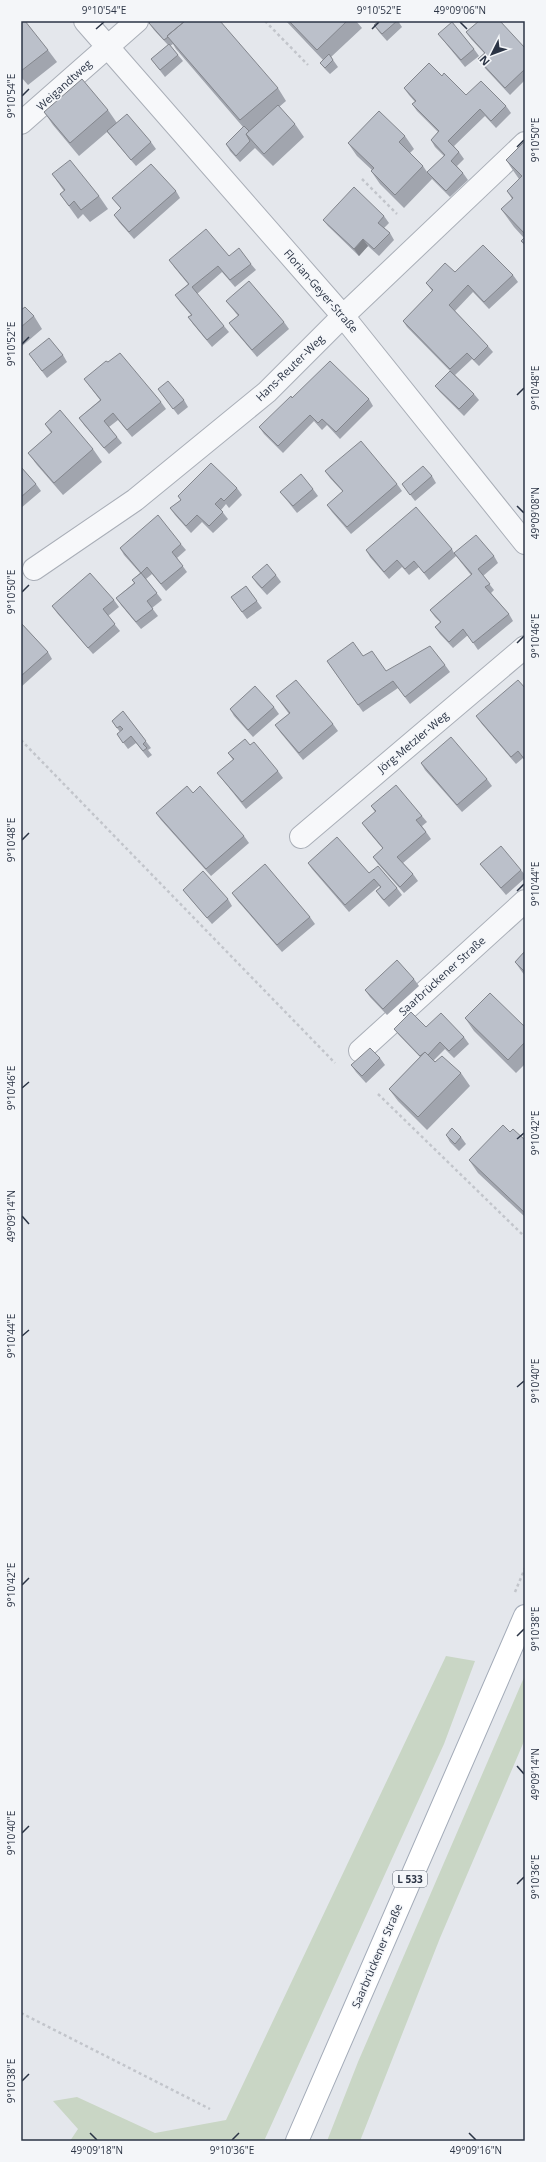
<svg xmlns="http://www.w3.org/2000/svg" width="546" height="2162" viewBox="0 0 546 2162" font-family="'Open Sans',sans-serif">
<style>
.green{fill:#c9d6c5}
.lines{fill:none;stroke-linecap:round;stroke-linejoin:round}
.minor-casing{stroke:#a9aeb7;stroke-width:24}
.major-casing{stroke:#a3abb8;stroke-width:24}
.path{stroke:#c2c5cb;stroke-width:2.5;stroke-dasharray:3 3;stroke-linecap:butt}
.minor{stroke:#f7f8fa;stroke-width:22}
.major{stroke:#fff;stroke-width:22}
.wall{fill:#a1a5ae}
.shaded-wall{fill:#83868d}
.building{fill:#bbc0ca;stroke:#83868d}
.ticks{fill:none;stroke:#2b3445;stroke-width:1.5}
.labels{text-anchor:middle;stroke-width:3;stroke-linejoin:round;paint-order:stroke}
.shield{fill:#f4f6f9;stroke:#676e7b;stroke-width:1}
.shield-label{font-size:10px;font-weight:bold;fill:#2b3445}
.street-label{font-size:11px;fill:#2b3445;stroke:#f4f6f9}
.neatline{fill:none;stroke:#2b3445;stroke-width:1.5}
.ticks-label{font-size:10px;text-anchor:middle;fill:#2b3445}
</style>
<rect width="100%" height="100%" fill="#e4e7ec"/>
<path class="green" d="M446,1656L475,1661L444,1744L264,2141H70L78,2129L53,2101L77,2097L155,2133L226,2120Z
M525,1675V1739L440,1938L360,2141H327L358,2062Z"/>
<g class="lines">
<g class="minor-casing">
<path id="minor" d="M85,21L343,316L525,543
M21,123L137,21
M34,569L135,500L267,392L343,316L525,143
M301,837L525,647
M360,1051L525,901"/>
</g>
<g class="major-casing">
<path id="major" d="M297,2141L525,1616"/>
</g>
<path class="path" d="M265,21L308,65
M362,179L397,214
M21,740L335,1063
M378,1094L525,1237
M515,1592L525,1568
M21,2013L210,2109"/>
<use href="#minor" class="minor"/>
<use href="#major" class="major"/>
</g>
<path class="wall" d="M21,21L48,50L57,62L28,85L21,77Z
M286,21H356L362,28L331,57L338,67L330,74L325,69L320,63L323,60Z
M379,21H398L402,27L387,41L379,32L374,25Z
M149,23L278,88L286,101L279,107L295,124L304,137L273,166L255,148L240,162L230,151L226,144L243,127L176,49L173,44L170,46L178,55L183,61L165,77L151,59L168,45L154,30Z
M466,32L525,48V80L510,95L483,66L478,59L484,53L471,39Z
M438,34L474,49L479,56L465,67L443,40Z
M442,76L466,95L506,106L511,113L496,128L485,116L454,146L459,152L464,159L457,166L463,173L468,180L450,197L432,179L404,208L380,184L371,171L372,170L357,156L348,143L405,136L414,149L410,153L423,166L427,172L444,156L435,147L431,140L438,132L417,111L412,104L415,102L409,95L404,88Z
M108,110L117,123L151,142L156,149L136,166L112,138L107,132L79,156L53,125L44,112Z
M525,142V246L521,241L524,238L514,227L501,209L512,199L507,191L519,179L506,160Z
M52,174L99,196L108,209L90,222L83,214L78,219L60,194L64,191Z
M176,191L180,198L134,239L119,222L114,215L121,209L112,198Z
M384,216L389,223L384,228L390,233L394,240L379,256L368,246L359,256L328,226L323,220Z
M229,256L251,264L256,270L235,287L222,272L197,294L224,326L229,332L212,347L193,324L188,317L191,315L180,302L175,295L188,284L174,267L169,260Z
M455,272L513,275L518,282L489,309L473,292L455,311L488,346L493,352L479,366L472,359L455,375L474,394L479,400L464,416L440,392L435,386L450,371L407,327L403,321L432,291L426,283Z
M226,301L284,322L289,329L257,357L234,330L229,323L238,316L231,307Z
M21,310L34,316L42,329L21,347Z
M29,354L63,355L67,362L47,378Z
M108,362L161,402L166,409L132,437L118,420L109,427L122,443L109,454L84,425L79,418L100,400L84,379Z
M158,389L184,400L188,407L178,415Z
M292,398L369,399L373,406L340,439L327,425L322,430L314,421L283,453L264,434L259,427Z
M45,424L93,449L102,462L63,495L37,465L28,453L51,433Z
M21,467L36,484L41,491L21,508Z
M325,471L397,484L402,491L351,534L332,512L327,505L343,492L330,478Z
M432,476L436,483L415,501L402,484Z
M237,488L242,495L229,508L226,504L221,510L228,519L213,533L202,522L191,533L175,515L170,508L181,500L178,496Z
M313,489L318,496L297,513L285,498L280,492Z
M181,544L186,550L177,558L187,572L166,591L152,574L146,579L162,600L152,608L158,616L141,629L121,605L116,598L134,583L132,580L140,573L124,555L120,548Z
M452,549L454,553L494,556L498,563L483,576L494,590L491,593L509,614L513,621L478,650L468,635L453,648L440,634L435,627L440,622L435,617L430,610L471,575L456,556L429,580L419,567L409,575L402,567L389,579L370,557L366,550Z
M276,575L281,582L267,595L257,584L252,577Z
M246,586L262,608L247,619L231,597Z
M114,600L119,607L108,616L120,631L93,654L57,613L52,606Z
M21,623L48,652L52,659L21,687Z
M363,656L386,671L445,665L450,672L410,704L398,688L363,712L327,661Z
M525,688V761L523,758L516,764L481,723L476,716Z
M276,696L333,724L338,731L303,760L280,732L275,725L289,714Z
M274,707L279,714L253,737L234,716L230,709Z
M123,711L151,748L148,750L152,755L148,758L136,743L128,749L117,734L120,732L112,721Z
M250,745L278,771L283,778L246,809L222,779L217,773L233,760L228,753Z
M421,763L487,779L492,786L462,812L425,770Z
M193,793L244,836L249,843L211,876L161,820L156,813Z
M371,806L422,816L427,822L422,826L431,839L403,863L413,874L418,881L404,893L378,864L373,857L383,849L367,830L362,823L375,812Z
M308,863L369,873L397,888L402,895L389,907L381,898L376,891L380,887L379,886L349,912L312,869Z
M480,864L521,870L525,875V878L506,895L485,870Z
M183,890L228,899L232,906L212,924L188,896Z
M232,893L310,917L315,924L282,952L237,900Z
M525,951V976L515,962Z
M414,979L419,986L387,1015L370,997L365,990Z
M465,1018L525,1027V1064L516,1073L474,1031Z
M426,1027L464,1037L469,1044L454,1058L445,1049L434,1060L435,1062L461,1073L470,1086L427,1130L398,1101L389,1089L420,1057L399,1035L394,1029Z
M380,1058L385,1065L366,1083L356,1072L351,1065Z
M510,1132L525,1140V1217L478,1173L469,1160Z
M446,1135L461,1137L466,1144L459,1151L450,1142Z"/>
<path class="shaded-wall" d="M363,239L368,246L359,256L354,249Z"/>
<path class="building" d="M21,21H25L48,50L21,71Z
M151,21H185L167,36L168,37L164,40L149,23Z
M185,21H220L278,88L240,120L167,36Z
M289,21H347L317,50Z
M379,21H397L382,34L374,25Z
M479,21H500L525,48V69L505,88L478,59L485,53L466,32Z
M452,22L474,49L461,60L438,34Z
M169,44L178,55L160,70L151,59Z
M329,54L333,60L325,68L320,63Z
M429,63L442,76L444,73L466,95L481,81L506,106L491,121L480,109L448,141L459,152L451,161L463,173L446,191L427,172L445,155L431,140L439,131L412,104L416,101L404,88Z
M82,79L108,110L70,143L44,112Z
M278,105L295,124L264,154L246,134Z
M379,111L405,136L399,142L423,166L395,195L371,171L374,168L348,143Z
M127,114L151,142L131,160L107,131Z
M244,126L249,131L246,134L250,141L236,156L226,144Z
M524,142H525V234L501,209L513,198L507,191L522,176L506,160Z
M70,160L99,196L81,210L74,201L69,206L60,194L65,190L52,174Z
M151,164L176,191L129,232L114,215L121,208L112,198Z
M354,187L384,216L378,223L390,233L374,249L363,239L354,249L323,220Z
M206,229L229,256L239,248L251,264L230,280L218,266L192,287L224,326L207,340L188,317L192,315L175,295L189,284L169,260Z
M525,237V244L521,241Z
M483,245L513,275L484,302L468,285L449,305L488,346L474,360L467,353L450,369L403,321L433,290L426,283L445,263L455,272Z
M249,281L284,322L252,350L229,323L239,315L226,301Z
M25,307L34,316L21,327V310Z
M49,338L63,355L42,371L29,354Z
M120,353L161,402L127,430L113,413L104,421L117,437L104,448L79,418L101,400L84,379L106,361L108,362Z
M330,361L369,399L336,432L322,419L318,423L310,415L278,446L259,427L291,396L292,398Z
M450,371L474,394L459,409L435,386Z
M168,381L184,400L173,409L158,389Z
M60,410L93,449L54,483L28,453L52,432L45,424Z
M361,441L397,484L347,527L327,505L343,491L325,471Z
M211,463L237,488L224,501L221,498L215,504L223,512L209,526L197,515L186,526L170,508L181,500L178,496Z
M423,466L432,476L410,495L402,484Z
M21,467L36,484L21,497Z
M301,474L313,489L293,506L280,492Z
M416,507L452,549L424,573L414,561L405,569L397,560L384,572L366,550Z
M158,515L181,544L172,552L183,566L161,584L147,567L141,573L120,548Z
M476,535L494,556L478,569L490,584L485,587L509,614L473,643L463,629L449,642L435,627L441,622L430,610L472,574L454,553Z
M267,564L276,575L262,588L252,577Z
M90,573L114,600L103,609L115,624L88,648L52,606Z
M141,573L157,593L147,601L153,609L136,622L116,598L135,583L132,580Z
M246,586L257,601L242,612L231,597Z
M21,623L48,652L21,676Z
M353,642L363,656L372,651L386,671L430,646L445,665L405,697L393,681L358,705L327,661Z
M296,680L333,724L299,753L275,725L290,713L276,696Z
M518,680L525,688V760L518,751L511,757L476,716Z
M255,686L274,707L248,730L230,709Z
M123,711L146,741L143,744L147,748L143,751L131,736L123,743L117,734L123,729L120,726L117,728L112,721Z
M451,737L487,779L457,805L421,763Z
M245,739L250,745L254,742L278,771L242,802L217,773L234,759L228,753Z
M396,785L422,816L416,820L426,832L397,857L413,874L400,887L373,857L383,848L362,823L376,811L371,806Z
M187,786L193,793L200,786L244,836L206,869L156,813Z
M337,837L369,873L378,866L397,888L384,900L376,891L381,887L374,879L345,905L308,863Z
M501,846L521,870L501,888L480,864Z
M265,864L310,917L277,945L232,893Z
M203,871L228,899L207,918L183,890Z
M525,951V972L515,962Z
M397,960L414,979L383,1009L365,990Z
M490,993L525,1027V1042L508,1060L465,1018Z
M411,1012L426,1027L441,1013L464,1037L449,1051L440,1042L428,1055L425,1052L420,1056L394,1029Z
M370,1048L380,1058L362,1076L351,1065Z
M425,1052L435,1062L442,1056L461,1073L418,1117L389,1089Z
M503,1125L510,1132L513,1129L525,1140V1213L469,1160Z
M452,1128L461,1137L455,1144L446,1135Z"/>
<path class="ticks" d="M460,22L467,29M96,29L104,22M372,29L379,22M22,96L29,89M517,147L524,140M22,344L29,337M517,395L524,388M517,506L524,513M22,592L29,585M517,643L524,636M22,840L29,833M517,891L524,884M22,1088L29,1082M517,1139L524,1133M22,1216L29,1224M22,1336L29,1330M517,1387L524,1381M22,1585L29,1578M517,1636L524,1629M517,1766L524,1774M22,1833L29,1826M517,1884L524,1877M22,2081L29,2074M90,2133L97,2140M469,2133L476,2140M232,2140L239,2133"/>
<g class="labels">
<rect class="shield" x="393" y="1871" width="34" height="16" rx="3"/>
<g class="shield-label">
<text x="410" y="1883">L 533</text>
</g>
<g class="street-label">
<text transform="translate(64 85) rotate(-42)" y="4">Weigandtweg</text>
<text transform="translate(321 291) rotate(49)" y="4">Florian-Geyer-Straße</text>
<text transform="translate(290 368) rotate(-44)" y="4">Hans-Reuter-Weg</text>
<text transform="translate(413 742) rotate(-40)" y="4">Jörg-Metzler-Weg</text>
<text transform="translate(442 976) rotate(-42)" y="4">Saarbrückener Straße</text>
<text transform="translate(377 1956) rotate(-67)" y="4">Saarbrückener Straße</text>
</g>
</g>
<rect width="546" height="2162" fill="none" stroke="#f4f6f9" stroke-width="44"/>
<g transform="translate(492 54) rotate(228)" stroke="#f4f6f9" stroke-width="3" paint-order="stroke">
<path d="M0-3L7 15L0 10L-7 15Z" fill="#2b3445"/>
<text y="-6" font-size="11" font-weight="bold" text-anchor="middle" fill="#2b3445">N</text>
</g>
<rect x="22" y="22" width="502" height="2118" class="neatline"/>
<g class="ticks-label">
<text x="104" y="14">9°10'54"E</text>
<text x="379" y="14">9°10'52"E</text>
<text x="460" y="14">49°09'06"N</text>
<text transform="translate(11 96) rotate(-90)" y="4">9°10'54"E</text>
<text transform="translate(535 140) rotate(-90)" y="4">9°10'50"E</text>
<text transform="translate(11 344) rotate(-90)" y="4">9°10'52"E</text>
<text transform="translate(535 388) rotate(-90)" y="4">9°10'48"E</text>
<text transform="translate(535 513) rotate(-90)" y="4">49°09'08"N</text>
<text transform="translate(11 592) rotate(-90)" y="4">9°10'50"E</text>
<text transform="translate(535 636) rotate(-90)" y="4">9°10'46"E</text>
<text transform="translate(11 840) rotate(-90)" y="4">9°10'48"E</text>
<text transform="translate(535 884) rotate(-90)" y="4">9°10'44"E</text>
<text transform="translate(11 1088) rotate(-90)" y="4">9°10'46"E</text>
<text transform="translate(535 1133) rotate(-90)" y="4">9°10'42"E</text>
<text transform="translate(11 1216) rotate(-90)" y="4">49°09'14"N</text>
<text transform="translate(11 1336) rotate(-90)" y="4">9°10'44"E</text>
<text transform="translate(535 1381) rotate(-90)" y="4">9°10'40"E</text>
<text transform="translate(11 1585) rotate(-90)" y="4">9°10'42"E</text>
<text transform="translate(535 1629) rotate(-90)" y="4">9°10'38"E</text>
<text transform="translate(535 1774) rotate(-90)" y="4">49°09'14"N</text>
<text transform="translate(11 1833) rotate(-90)" y="4">9°10'40"E</text>
<text transform="translate(535 1877) rotate(-90)" y="4">9°10'36"E</text>
<text transform="translate(11 2081) rotate(-90)" y="4">9°10'38"E</text>
<text x="97" y="2154">49°09'18"N</text>
<text x="232" y="2154">9°10'36"E</text>
<text x="476" y="2154">49°09'16"N</text>
</g>
</svg>
